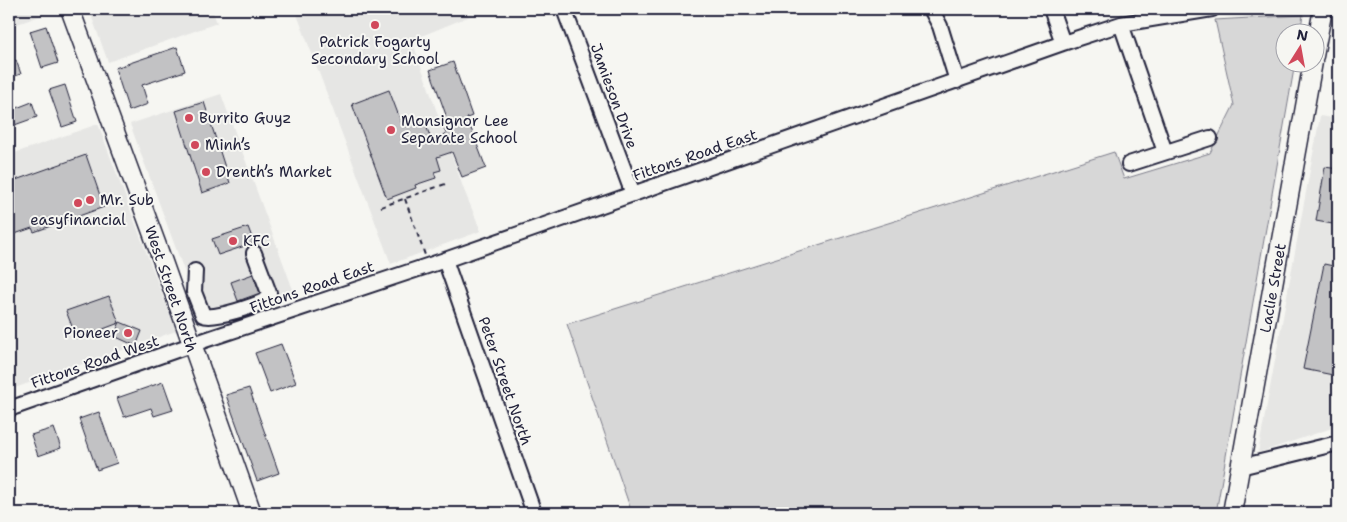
<svg xmlns="http://www.w3.org/2000/svg" width="1347" height="522" viewBox="0 0 1347 522" font-family="'Shantell Sans',sans-serif">
<style>
.built{fill:#e6e6e4}
.green{fill:#d7d7d7;stroke:#7c7c89}
.building{fill:#c2c2c4;stroke:#22223b}
.lines{fill:none;stroke-linecap:round;stroke-linejoin:round}
.minor-casing{stroke:#22223b;stroke-width:18}
.major-casing{stroke:#22223b;stroke-width:21}
.path{stroke:#22223b;stroke-width:2;stroke-dasharray:5 4;stroke-linecap:butt}
.minor{stroke:#f6f6f2;stroke-width:14}
.major{stroke:#f6f6f2;stroke-width:18}
.poi-dot{fill:#d1495b;stroke:#f6f6f2;stroke-width:2}
.labels{text-anchor:middle;stroke-width:4;stroke-linejoin:round;paint-order:stroke}
.poi-label{font-size:15px;fill:#22223b;stroke:#f6f6f2;text-anchor:start}
.street-label{font-size:15px;fill:#22223b;stroke:#f6f6f2}
</style>
<rect width="100%" height="100%" fill="#f6f6f2"/>
<filter id="ink" filterUnits="userSpaceOnUse"><feTurbulence type="fractalNoise" baseFrequency=".02" numOctaves="2"/><feDisplacementMap in="SourceGraphic" scale="10" xChannelSelector="R" yChannelSelector="G"/><feConvolveMatrix kernelMatrix="1 2 1 2 8 2 1 2 1" color-interpolation-filters="sRGB"/></filter>
<g filter="url(#ink)">
<path class="built" d="M9,9H53L54,11L9,27Z
M89,9H212L217,23L108,62Z
M295,9H487L412,40L464,190L481,231L391,264Z
M221,94L295,295L203,322L130,124Z
M1320,116L1338,119V426L1258,453Z
M98,124L176,331L9,390V155Z"/>
<path class="green" d="M1303,15L1300,32H1284V62L1295,63L1216,513H632L567,324L1114,152L1124,179L1210,153L1234,105L1215,20Z"/>
<path class="building" d="M46,26L58,63L42,68L30,31Z
M177,47L185,71L142,85L148,104L129,111L115,68Z
M16,60L21,74L9,78V62Z
M453,62L472,116L467,118L486,168L462,177L452,152L437,157L441,170L434,172L436,178L415,185L416,188L387,199L352,104L389,90L403,127L424,120L431,139L446,134L440,118L446,115L430,70Z
M65,85L77,122L62,127L49,90Z
M32,102L37,117L9,127V111Z
M204,102L230,183L202,193L176,111Z
M86,155L104,207L34,232L32,228L9,236V194L14,192L10,182Z
M1325,167L1338,169V225L1316,221Z
M248,227L254,243L218,255L212,239Z
M1324,264L1338,267V376L1303,369Z
M253,274L260,293L238,301L231,282Z
M109,296L119,323L77,339L66,311Z
M120,322L142,331L136,346L114,336Z
M281,344L296,383L270,393L255,353Z
M163,382L173,410L154,416L151,408L124,417L117,398Z
M249,388L279,473L257,481L226,395Z
M99,412L117,463L97,470L79,419Z
M54,428L61,448L38,456L31,435Z"/>
<g class="lines">
<g class="minor-casing">
<path id="minor" d="M564,9L633,194
M931,9L940,26L957,81
M1051,9L1063,43
M1121,24L1165,152
M1129,164L1210,138
M445,260L534,513
M195,271L194,292L203,315C214,320 257,305 268,299L269,293L254,253
M9,409L205,340L445,260L1063,43L1121,24L1212,9
M1240,467L1338,443"/>
</g>
<g class="major-casing">
<path id="major" d="M70,9L163,262L252,513
M1314,56L1323,9
M1232,513L1313,62"/>
</g>
<path class="path" d="M405,199L425,255
M381,207L448,183"/>
<use href="#minor" class="minor"/>
<use href="#major" class="major"/>
</g>
</g>
<g class="poi-dot">
<circle cx="375" cy="25" r="5"/>
<circle cx="189" cy="118" r="5"/>
<circle cx="391" cy="130" r="5"/>
<circle cx="195" cy="145" r="5"/>
<circle cx="206" cy="172" r="5"/>
<circle cx="90" cy="200" r="5"/>
<circle cx="78" cy="203" r="5"/>
<circle cx="233" cy="241" r="5"/>
<circle cx="128" cy="333" r="5"/>
</g>
<g class="labels">
<g class="poi-label">
<text x="375" y="47" text-anchor="middle">Patrick Fogarty<tspan x="375" dy="17">Secondary School</tspan></text>
<text x="199" y="123">Burrito Guyz</text>
<text x="401" y="126">Monsignor Lee<tspan x="401" dy="17">Separate School</tspan></text>
<text x="205" y="150">Minh’s</text>
<text x="216" y="177">Drenth’s Market</text>
<text x="100" y="205">Mr. Sub</text>
<text x="78" y="225" text-anchor="middle">easyfinancial</text>
<text x="243" y="246">KFC</text>
<text x="118" y="338" text-anchor="end">Pioneer</text>
</g>
<g class="street-label">
<text transform="translate(614 96) rotate(70)" y="5">Jamieson Drive</text>
<text transform="translate(695 155) rotate(-19)" y="5">Fittons Road East</text>
<text transform="translate(312 287) rotate(-19)" y="5">Fittons Road East</text>
<text transform="translate(1273 288) rotate(-80)" y="5">Laclie Street</text>
<text transform="translate(171 289) rotate(71)" y="5">West Street North</text>
<text transform="translate(95 362) rotate(-19)" y="5">Fittons Road West</text>
<text transform="translate(505 381) rotate(71)" y="5">Peter Street North</text>
</g>
</g>
<rect width="1347" height="522" fill="none" stroke="#f6f6f2" stroke-width="30"/>
<rect x="15" y="15" width="1317" height="492" fill="none" stroke="#22223b" stroke-width="2" filter="url(#ink)"/>
<g transform="translate(1300 48) rotate(11)"><circle r="24" fill="#f6f6f2" stroke="#a1a1a9"/>
<path d="M0-4L9 19L0 12L-9 19Z" fill="#d1495b"/>
<text y="-8" font-size="14" font-weight="bold" text-anchor="middle" fill="#22223b">N</text>
</g>
</svg>
